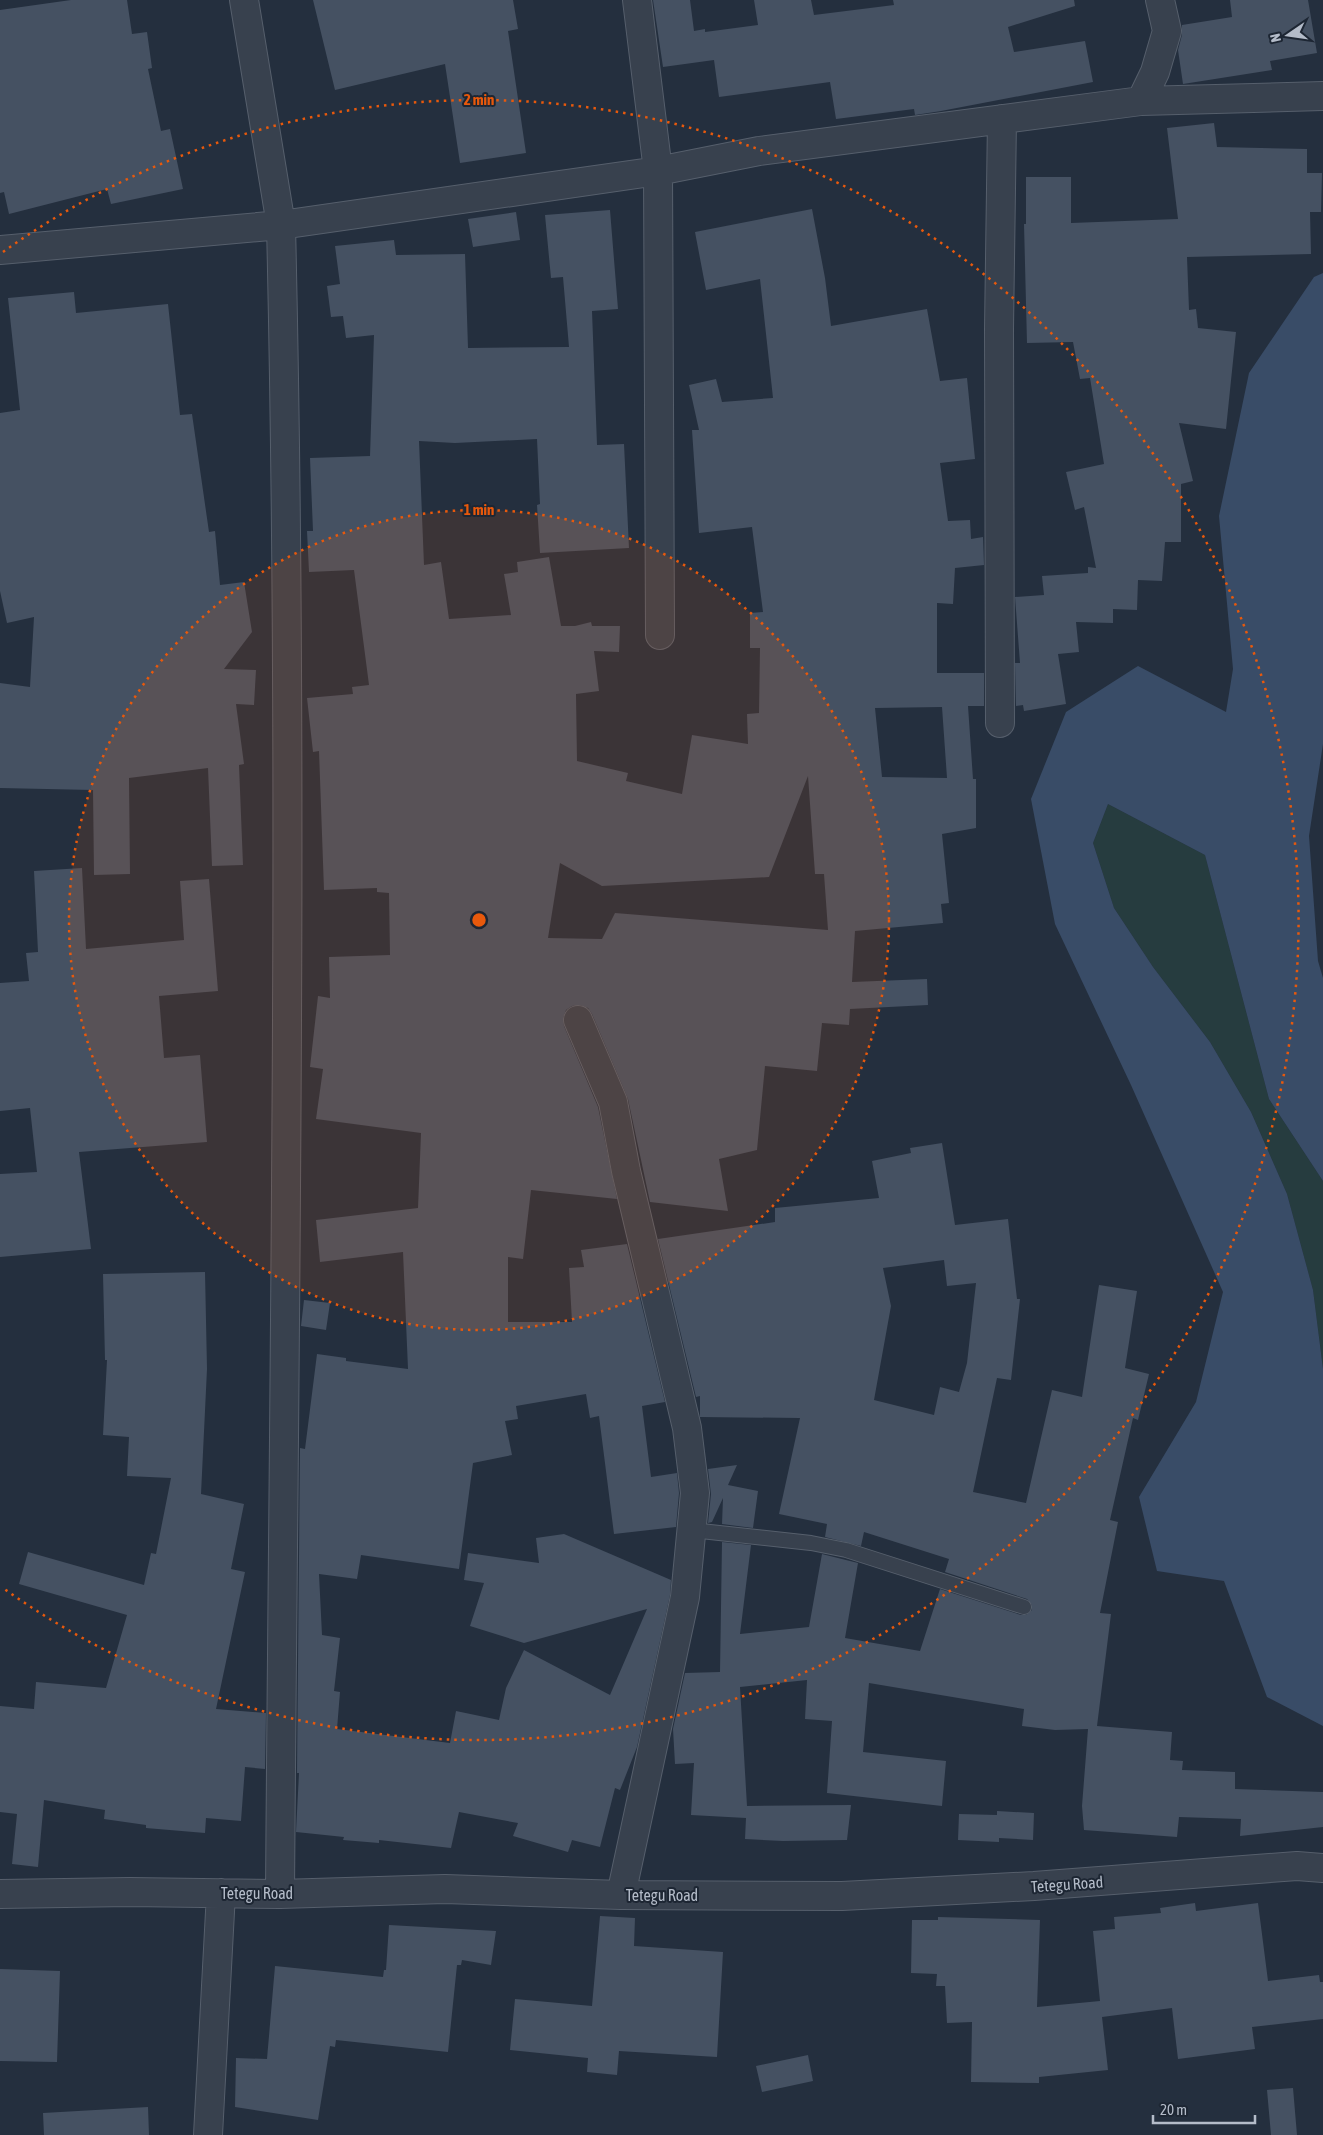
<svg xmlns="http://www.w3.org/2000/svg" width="1323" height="2135" viewBox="0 0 1323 2135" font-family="'Asap Condensed',sans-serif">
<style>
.green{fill:#263c3f}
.water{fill:#394c67}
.building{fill:#455162;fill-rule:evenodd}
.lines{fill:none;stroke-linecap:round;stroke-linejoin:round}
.service-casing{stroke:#565f6c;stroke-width:16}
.minor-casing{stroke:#565f6c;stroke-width:30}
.service{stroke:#38414e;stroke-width:14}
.minor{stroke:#38414e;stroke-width:28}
.ring{fill:none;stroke:#e8590c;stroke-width:2.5;stroke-dasharray:2.5 5}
.labels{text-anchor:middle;stroke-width:4;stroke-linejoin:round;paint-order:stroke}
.street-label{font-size:16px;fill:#b4bcc9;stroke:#1d2633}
.centre{fill:#e8590c;stroke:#1d2633;stroke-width:2.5}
.ring-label{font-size:15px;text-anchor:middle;font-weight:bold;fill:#e8590c;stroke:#1d2633;stroke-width:4;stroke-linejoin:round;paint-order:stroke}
</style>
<rect width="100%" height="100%" fill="#242f3e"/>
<path class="green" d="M1108,804L1205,855L1269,1099L1323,1181V1369L1313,1290L1287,1194L1251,1112L1210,1042L1153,967L1114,908L1093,843Z"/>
<path class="water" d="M1323,273V744L1309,836L1318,961L1323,978V1181L1269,1099L1205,855L1108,804L1093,843L1114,908L1153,967L1210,1042L1251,1112L1287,1194L1313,1290L1323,1369V1726L1267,1697L1224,1581L1157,1571L1139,1497L1196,1402L1223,1292L1131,1085L1055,924L1031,799L1066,712L1138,666L1226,712L1233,669L1219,516L1249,373L1314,277Z"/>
<path class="building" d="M71,0H127L132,34L147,32L152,68L148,69L161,131L170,129L183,189L111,204L107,189L9,214L4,192L0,193V10Z
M313,0H513L518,29L508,31L526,153L460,163L445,64L335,90Z
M653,0H690L694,31L705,29V32L758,25L754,0H811L814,15L894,5L893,0H1074L1075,6L1008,27L1014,52L1085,41L1093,82L941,111L915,115L914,109L836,119L830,82L719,97L714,60L663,67Z
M1230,0H1308L1317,53L1270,61L1272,70L1183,84L1178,50L1182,35V25L1232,17Z
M1214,123L1217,147L1307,149V173H1322L1321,212H1310L1311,254L1187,257L1189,310L1196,309L1198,328L1236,332L1226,429L1179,423L1193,481L1181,484V542H1165L1162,581L1138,580L1137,610L1113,609V623L1076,622L1079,652L1058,654L1066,704L1024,711L1023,705L1016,706L1015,663H1020L1015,597L1044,595L1042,576L1088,573V567L1096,568L1084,507L1075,510L1066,472L1104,464L1090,378L1080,379L1073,342L1027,343L1024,224H1026V177H1071V223L1178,219L1167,128Z
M812,209L825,278L831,326L927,309L940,381L967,378L975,459L940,463L948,521L970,520L971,539L983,537L984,565L955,568L953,604L937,603V673H984V706H968L973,779H976V828L942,834L949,903L941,904L943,923L855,931L852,982L927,979L928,1005L850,1009L849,1025L822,1023L817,1071L765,1066L757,1150L719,1159L728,1211L650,1202L628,1099L592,1014L588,1008L580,1005L572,1006L566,1010L563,1018L564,1026L598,1107L617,1199L531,1190L523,1259L508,1257V1322H572L569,1268L584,1267L581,1250L627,1244L665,1402L642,1406L651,1477L677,1473L679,1493L676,1527L614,1534L599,1416L590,1418L586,1394L516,1406L518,1419L505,1421L512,1455L473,1463L459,1569L361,1555L357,1579L319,1574L322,1635L340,1638L334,1691L340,1692L337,1729L450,1743L456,1711L499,1720L506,1688L524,1650L610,1695L647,1609L524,1643L470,1626L484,1583L464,1580L468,1553L539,1563L536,1538L564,1534L671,1580L670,1595L637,1747L620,1790L615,1788L600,1847L572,1840L568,1852L513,1836L518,1823L459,1812L451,1848L379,1840V1843L343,1840L344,1837L296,1832L299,1773H297L300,1448L305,1449L317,1354L346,1358V1361L408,1369L403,1252L320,1262L316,1220L418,1208L421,1133L316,1119L323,1069L310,1067L318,996L330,998L329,957L390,955L389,893L377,892V888L324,890L319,751L313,752L307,698L353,694L352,687L369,685L354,570L309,572L307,531H313L310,458L370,456L374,335L346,338L343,316L331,317L327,286L340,284L335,246L394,240L396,255L465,254L468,348L569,347L563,277L551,278L545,215L610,210L618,309L592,311L597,445L624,444L629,548L540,553L537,505L540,504L537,439L455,443L419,441L424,565L441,562L449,619L511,615L504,574L518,572L517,562L549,557L561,626H575L591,622L592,626H620L619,652L594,651L599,691L576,694L577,761L628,773L626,781L682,794L692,735L748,744L747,714L759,713L760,648H750V613L763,612L752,527L699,533L692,430H699L689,385L716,379L722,402L773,398L760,279L706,290L695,232ZM942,707L947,778L882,777L875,708ZM808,776L815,874H824L828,930L615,913L602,939L548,938L560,863L602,886L769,877Z
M516,212L520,240L473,247L468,219Z
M74,292L76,313L168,304L180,415L192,414L209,532L215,531L220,585L244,582L252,632L224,669L256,670L254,705L236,704L244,764L239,765L243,865L212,866L208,768L129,778L130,874L94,875L93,790L0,788V683L30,687L34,617L7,623L0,591V413L20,410L8,298Z
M82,868L86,949L184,940L180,881L209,879L218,991L159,996L164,1058L200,1055L207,1142L79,1152L91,1249L0,1257V1174L37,1172L30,1108L0,1111V983L29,981L26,953L38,952L34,871Z
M942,1143L955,1225L1008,1219L1017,1299H1020L1011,1380L997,1378L973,1492L1026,1503L1052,1390L1082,1397L1099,1285L1137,1291L1125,1368L1149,1374L1138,1420L1133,1418L1110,1520L1118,1522L1100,1613L1111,1614L1097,1726L1172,1732L1170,1760L1183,1761L1182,1770L1235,1772V1789L1323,1792V1827L1240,1836L1241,1819L1179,1817L1177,1837L1084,1830L1082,1806L1088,1729L1055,1730L1022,1726L1024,1709L869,1683L863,1752L946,1761L942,1806L827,1793L832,1721L805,1719L807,1680L740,1687L747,1806L851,1805L847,1840L783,1841L745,1839L746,1818L691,1815L694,1763L675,1764L673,1729L685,1673L720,1672L722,1542L751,1545L740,1634L809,1627L822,1554L858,1563L845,1638L920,1651L940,1589L1021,1615H1026L1032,1610V1605L1027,1599L945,1572L949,1559L864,1532L861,1546L825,1537L827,1524L779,1514L800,1418L700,1417V1396L696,1397L658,1239L775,1222V1208L879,1198L872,1161L911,1153L910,1148ZM944,1260L947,1286L976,1283L967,1363L959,1392L940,1387L934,1415L874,1400L891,1306L883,1268Z
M205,1272L207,1369L201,1494L244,1504L231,1569L245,1572L216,1709L266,1713L265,1769L245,1767L241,1821L206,1818L205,1833L146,1828V1825L104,1819L105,1810L44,1800L38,1867L12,1864L17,1814L0,1812V1706L34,1709L36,1682L106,1688L127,1615L19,1584L28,1552L144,1585L151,1553L156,1554L171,1478L127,1476L129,1437L103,1435L107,1360H105L103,1274Z
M304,1300L330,1303L326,1330L301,1326Z
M737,1465L728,1485L758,1491L753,1528L722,1524L723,1498L712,1522L708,1523L711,1494L708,1469Z
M997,1811L1034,1813L1033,1840L999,1838V1842L958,1840L959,1814L997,1815Z
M1195,1903L1196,1911L1258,1903L1268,1981L1319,1975L1320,1982H1323V2019L1252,2027L1255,2049L1178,2059L1172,2008L1102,2017L1108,2070L1039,2077V2083L971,2082L972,2022L947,2023L945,1986H936L937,1974L911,1973L912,1920H938V1917L1040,1920L1037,2007L1100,2001L1093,1931L1115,1929L1114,1917L1161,1913L1160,1908Z
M600,1916L635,1918L634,1946L723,1952L717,2057L619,2051L617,2075L587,2072L588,2058L510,2050L515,1999L592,2006Z
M389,1925L496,1931L491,1965L462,1960L461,1965H457L448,2052L336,2040L335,2047L330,2046L318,2120L235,2107L236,2058L267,2059L275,1966L383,1977L384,1970H386Z
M0,1969L60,1971L57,2062L0,2061Z
M808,2055L813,2081L762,2092L756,2066Z
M1293,2088L1297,2135H1271L1267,2090Z
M148,2107L149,2135H44L43,2113Z"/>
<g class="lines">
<g class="service-casing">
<path id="service" d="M692,1530L811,1543L846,1550L1024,1607"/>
</g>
<g class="minor-casing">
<path id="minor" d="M244,0L281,225L658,171L759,151L1141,101L1155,72L1167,31L1160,0
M637,0L658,171L660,635
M1141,101L1323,96
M0,250L281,225C294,781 284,1337 280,1894
M1000,723L999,329L1002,119
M578,1020L613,1102L626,1171L687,1428L695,1493L685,1597L621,1895
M0,1894L130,1892L280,1894L445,1889L621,1895L842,1896L1034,1886L1297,1866L1323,1868
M208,2135L221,1893"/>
</g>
<use href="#service" class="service"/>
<use href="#minor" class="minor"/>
</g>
<circle cx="479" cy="920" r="410" fill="#e8590c" fill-opacity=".12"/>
<g class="ring">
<circle cx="479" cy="920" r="410"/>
<path d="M3 252A820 820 0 1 1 3 1588"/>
</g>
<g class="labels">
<g class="street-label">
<text transform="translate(1067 1884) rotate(-4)" y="6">Tetegu Road</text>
<text x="257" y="1899">Tetegu Road</text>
<text x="662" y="1901">Tetegu Road</text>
</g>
</g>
<circle cx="479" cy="920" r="8" class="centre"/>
<g class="ring-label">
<text x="479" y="105">2 min</text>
<text x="479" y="515">1 min</text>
</g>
<g transform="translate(1288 35) rotate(257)" stroke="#1d2633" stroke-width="4" paint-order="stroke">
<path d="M0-4L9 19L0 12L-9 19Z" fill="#b4bcc9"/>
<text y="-8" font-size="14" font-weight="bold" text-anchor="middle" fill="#b4bcc9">N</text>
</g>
<path d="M1153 2115v8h102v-8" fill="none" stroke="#b4bcc9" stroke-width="2.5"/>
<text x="1160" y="2115" font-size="15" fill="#b4bcc9" stroke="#1d2633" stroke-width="4" paint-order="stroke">20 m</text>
</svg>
